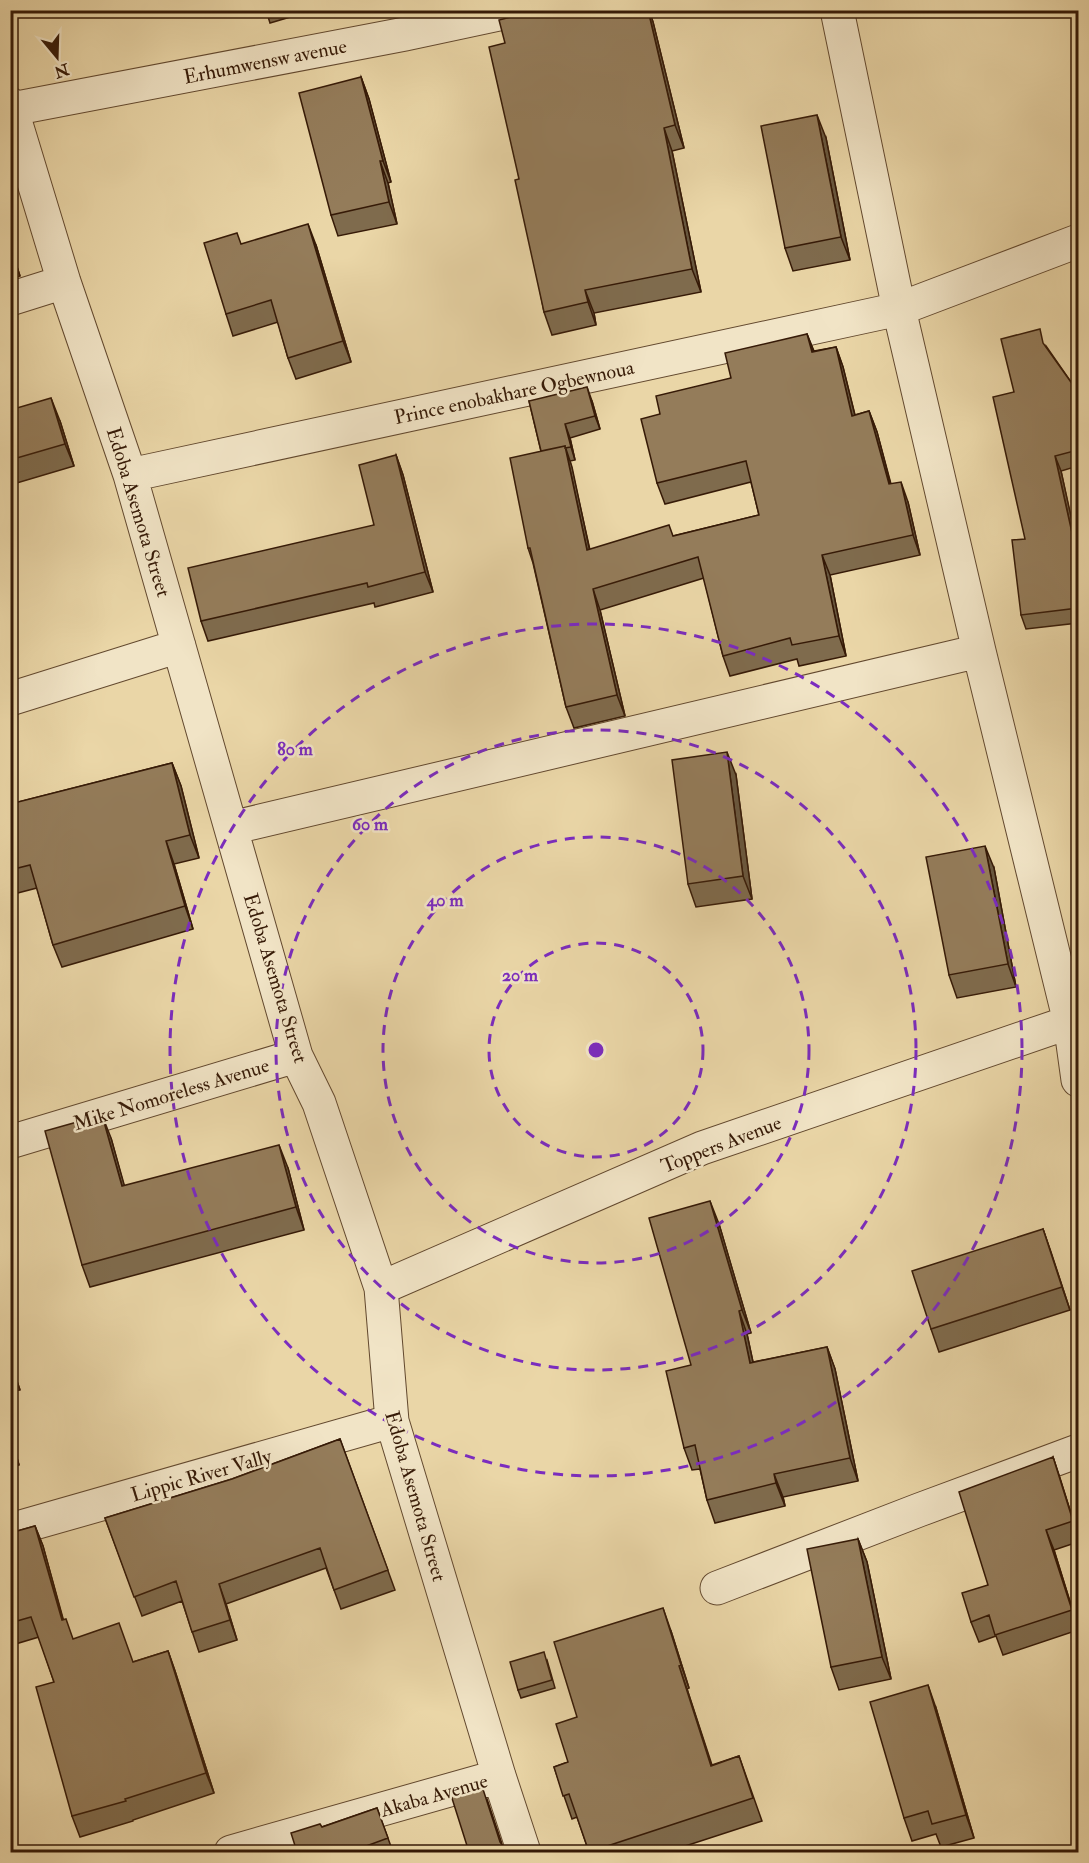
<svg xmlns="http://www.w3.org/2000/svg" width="1089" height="1863" viewBox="0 0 1089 1863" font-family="'IM FELL Double Pica',serif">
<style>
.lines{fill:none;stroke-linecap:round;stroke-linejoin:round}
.minor-casing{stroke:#63492f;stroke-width:35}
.minor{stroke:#f1e4c6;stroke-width:33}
.wall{fill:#7f6b4d;stroke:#361a07;stroke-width:1.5}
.shaded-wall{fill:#68573f;stroke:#361a07;stroke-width:1.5}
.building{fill:#947c5a;stroke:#361a07;stroke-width:1.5}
.ring{fill:none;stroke:#7b2cbf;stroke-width:3;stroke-dasharray:10 8}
.labels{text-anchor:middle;stroke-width:5;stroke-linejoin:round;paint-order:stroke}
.street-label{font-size:20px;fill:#361a07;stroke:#f1e4c6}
.centre{fill:#7b2cbf;stroke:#f1e4c6;stroke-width:3}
.ring-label{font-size:18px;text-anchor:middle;font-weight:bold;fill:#7b2cbf;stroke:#f1e4c6;stroke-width:5;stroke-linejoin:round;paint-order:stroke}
</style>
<rect width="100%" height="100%" fill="#ead6a7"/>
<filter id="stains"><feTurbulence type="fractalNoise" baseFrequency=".00333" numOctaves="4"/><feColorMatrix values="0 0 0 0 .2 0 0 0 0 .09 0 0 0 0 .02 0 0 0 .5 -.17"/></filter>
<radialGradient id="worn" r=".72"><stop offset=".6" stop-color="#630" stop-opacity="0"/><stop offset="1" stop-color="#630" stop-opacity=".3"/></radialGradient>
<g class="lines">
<g class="minor-casing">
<path id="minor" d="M837,10L899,309L979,651L1070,1022L1078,1080
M10,104L64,282L130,475L296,1056L319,1103L381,1288L392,1421L499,1776L524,1852
M12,109L405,34L518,10
M10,299L64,282
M130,475L899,309L1078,241
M10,699L179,646
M231,828L979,651
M10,1142L296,1056
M381,1288L702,1148L1070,1022L1073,1000
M10,1530L392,1421
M717,1588L919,1510L1078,1451
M231,1852L499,1776"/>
</g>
<use href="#minor" class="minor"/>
</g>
<path class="wall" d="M266,10H314L270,23Z
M539,10H649L653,22L684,148L672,151L701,292L594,313L596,325L552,335L544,312L519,179L505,43Z
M361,77L369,99L391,182L388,183L397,224L338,236L331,215Z
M826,138L850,260L793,271L785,248Z
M241,244L316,245L351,362L296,379L288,358L278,322L233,336L226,314Z
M10,245L20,276L10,279Z
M807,334L814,351L836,347L843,367L855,415L869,411L877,432L891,484L908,502L920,555L830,575L846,656L799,666L797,659L730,676L723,656L704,578L600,610L625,716L574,728L566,707L533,563L528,548L541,451L529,401H592L600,429L570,438L575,460L570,461L590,550L673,536L759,515L751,482L665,504L657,483L660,414L731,378Z
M1046,346L1078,392V466L1061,471L1074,533L1078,532V623L1026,629L1021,615L1025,539Z
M10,410L60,421L74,466L10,485Z
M396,455L403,475L433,592L375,607L374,603L208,641L201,621L374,525Z
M172,763L181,786L199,858L174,864L193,929L62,967L53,945L37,888L10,895V804Z
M736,775L752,899L696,907L688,884Z
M994,868L1016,987L957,998L949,975Z
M111,1138L124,1186L288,1168L304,1230L90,1287L82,1265Z
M719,1224L751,1333L747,1334L753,1362L827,1347L835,1369L858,1481L783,1497L785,1506L715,1523L707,1500L700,1469L692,1470L684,1448L691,1365Z
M1043,1229L1070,1310L939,1352L931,1329Z
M10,1361L20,1390L10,1392Z
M10,1433L19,1465L10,1468Z
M340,1439L395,1590L341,1609L326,1568L226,1604L237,1640L199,1652L182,1601L142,1616L105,1518L232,1479Z
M1053,1457L1078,1535V1542L1054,1550L1078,1627V1630L1003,1655L996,1636L979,1642L971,1622L988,1585Z
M35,1526L43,1546L63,1620L73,1639L133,1662L168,1651L175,1671L214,1793L133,1820V1821L80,1837L72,1816L54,1682L39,1637L12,1645L10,1642V1533Z
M858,1539L867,1562L891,1679L839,1690L831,1667Z
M671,1631L689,1688L687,1689L712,1765L739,1756L762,1821L667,1852H589L577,1817L572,1819L554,1767L568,1762L577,1717Z
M547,1660L555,1688L521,1698L518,1690Z
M936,1708L974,1838L941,1847L936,1834L912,1841L904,1818Z
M487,1799L502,1844L506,1852H469Z
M377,1808L393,1852H297L322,1827Z"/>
<path class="shaded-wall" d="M648,10H649L653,22L684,148L675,125Z
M361,77L369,99L391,182L383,161Z
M817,115L826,138L850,260L841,237Z
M664,128L672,151L701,292L692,269Z
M380,161L388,183L397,224L389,202Z
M308,224L316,245L351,362L343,341Z
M10,245L20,276L12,254Z
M585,290L594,313L596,325L588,302Z
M807,334L815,355L812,352Z
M836,347L843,367L860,436L852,416Z
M587,387L592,401L600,429L595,416Z
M51,398L60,421L74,466L65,444Z
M869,411L877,432L896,505L889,484Z
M565,424L570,438L575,460L571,447Z
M565,446L572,467L594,571L587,550Z
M396,455L403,475L433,592L425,572Z
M1055,456L1061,471L1078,548L1072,533Z
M901,482L908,502L920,555L913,535Z
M822,555L830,575L846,656L839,636Z
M593,589L600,610L625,716L617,695Z
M727,752L736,775L752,899L743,876Z
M172,763L181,786L199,858L190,835Z
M166,841L174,864L193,929L185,906Z
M985,846L994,868L1016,987L1008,964Z
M102,1115L111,1138L131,1209L122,1186Z
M279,1145L288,1168L304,1230L296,1207Z
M710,1201L719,1224L751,1333L742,1310Z
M1043,1229L1051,1252L1070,1310L1062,1287Z
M739,1311L747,1334L758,1386L750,1363Z
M827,1347L835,1369L858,1481L850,1458Z
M10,1361L20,1390L11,1367Z
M10,1433L19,1465L11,1442Z
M1053,1457L1060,1478L1078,1536L1073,1521Z
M774,1474L783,1497L785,1506L776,1483Z
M35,1526L43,1546L69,1640L62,1620Z
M1046,1530L1054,1550L1078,1628L1072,1610Z
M858,1539L867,1562L891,1679L882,1657Z
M219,1584L226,1604L237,1640L230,1620Z
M663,1608L671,1631L689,1688L681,1665Z
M168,1651L175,1671L214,1793L206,1773Z
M679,1666L687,1689L719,1789L711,1766Z
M928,1685L936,1708L974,1838L966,1815Z"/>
<path class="building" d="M539,10H648L675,125L664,128L692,269L585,290L588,302L544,312L515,180L519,179L489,47L505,43L499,20Z
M361,77L383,161H380L389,202L331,215L299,93Z
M817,115L841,237L785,248L761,126Z
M308,224L343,341L288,358L271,300L226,314L204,243L237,233L241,244Z
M1040,329L1043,343L1078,392V450L1055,456L1072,533L1078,532V608L1021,615L1012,540L1025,539L993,397L1014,392L1001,339Z
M807,334L812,352L836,347L852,416L869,411L889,484L901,482L913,535L822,555L839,636L792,645L790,638L723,656L698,557L593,589L617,695L566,707L530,548H528L510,458L565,446L587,550L669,525L673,536L759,515L746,461L657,483L641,419L660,414L656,396L731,378L725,353Z
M587,387L595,416L565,424L571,447L565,448V446L541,451L529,401Z
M51,398L65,444L10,460V410Z
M396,455L425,572L368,587L367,583L201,621L188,568L374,525L359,465Z
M727,752L743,876L688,884L672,760Z
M172,763L190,835L166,841L185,906L53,945L30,865L10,870V804Z
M985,846L1008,964L949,975L926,857Z
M102,1115L122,1186L279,1145L296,1207L82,1265L45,1131Z
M710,1201L742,1310L739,1311L750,1363L827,1347L850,1458L774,1474L776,1483L707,1500L695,1445L684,1448L666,1371L691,1365L649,1218Z
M1043,1229L1062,1287L931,1329L912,1271Z
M340,1439L388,1570L334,1590L320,1548L219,1584L230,1620L192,1632L176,1581L134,1597L105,1518L232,1479Z
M1053,1457L1073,1521L1046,1530L1072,1610L995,1635L989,1615L971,1622L962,1593L988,1585L959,1492Z
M35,1526L62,1620L66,1619L73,1639L119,1623L133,1662L168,1651L206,1773L125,1799L126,1801L72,1816L36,1687L54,1682L31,1617L10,1623V1533Z
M858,1539L882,1657L831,1667L807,1549Z
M663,1608L681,1665L679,1666L711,1766L739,1756L753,1798L589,1852L569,1794L563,1796L554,1767L568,1762L556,1724L577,1717L554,1642Z
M544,1652L552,1680L518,1690L510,1662Z
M928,1685L966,1815L932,1824L928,1811L904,1818L870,1702Z
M481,1783L500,1842L505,1849L494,1852H469L450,1792Z
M377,1808L388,1838L350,1852H297L291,1833L320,1824L322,1827Z"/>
<g class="ring">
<circle cx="596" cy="1050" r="107"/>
<circle cx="596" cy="1050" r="213"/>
<circle cx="596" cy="1050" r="320"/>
<circle cx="596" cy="1050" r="426"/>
</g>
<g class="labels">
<g class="street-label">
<text transform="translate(265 61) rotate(-11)" y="7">Erhumwensw avenue</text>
<text transform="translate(514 392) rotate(-12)" y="7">Prince enobakhare Ogbewnoua</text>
<text transform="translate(139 512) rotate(73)" y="7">Edoba Asemota Street</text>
<text transform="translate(276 978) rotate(73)" y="7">Edoba Asemota Street</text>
<text transform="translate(171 1094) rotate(-17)" y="7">Mike Nomoreless Avenue</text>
<text transform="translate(721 1144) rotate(-21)" y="7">Toppers Avenue</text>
<text transform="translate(201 1475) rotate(-16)" y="7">Lippic River Vally</text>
<text transform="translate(416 1496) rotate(74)" y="7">Edoba Asemota Street</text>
<text transform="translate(434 1795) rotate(-16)" y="7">Akaba Avenue</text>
</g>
</g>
<circle cx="596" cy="1050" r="9" class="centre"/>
<g class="ring-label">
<text x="295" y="755">80 m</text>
<text x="370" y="830">60 m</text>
<text x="445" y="906">40 m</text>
<text x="520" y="981">20 m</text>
</g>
<rect width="1089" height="1863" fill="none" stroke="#ead6a7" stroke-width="36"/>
<rect x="12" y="12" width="1065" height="1839" fill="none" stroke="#361a07" stroke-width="3"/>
<rect x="18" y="18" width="1053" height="1827" fill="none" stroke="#361a07" stroke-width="1.5"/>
<g transform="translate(57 57) rotate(161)" stroke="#f1e4c6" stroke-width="4.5" paint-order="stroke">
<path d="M0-4.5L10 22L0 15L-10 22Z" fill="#361a07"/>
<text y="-9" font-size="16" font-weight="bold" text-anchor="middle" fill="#361a07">N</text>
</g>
<rect width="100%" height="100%" filter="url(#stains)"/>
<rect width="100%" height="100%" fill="url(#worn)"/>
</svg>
